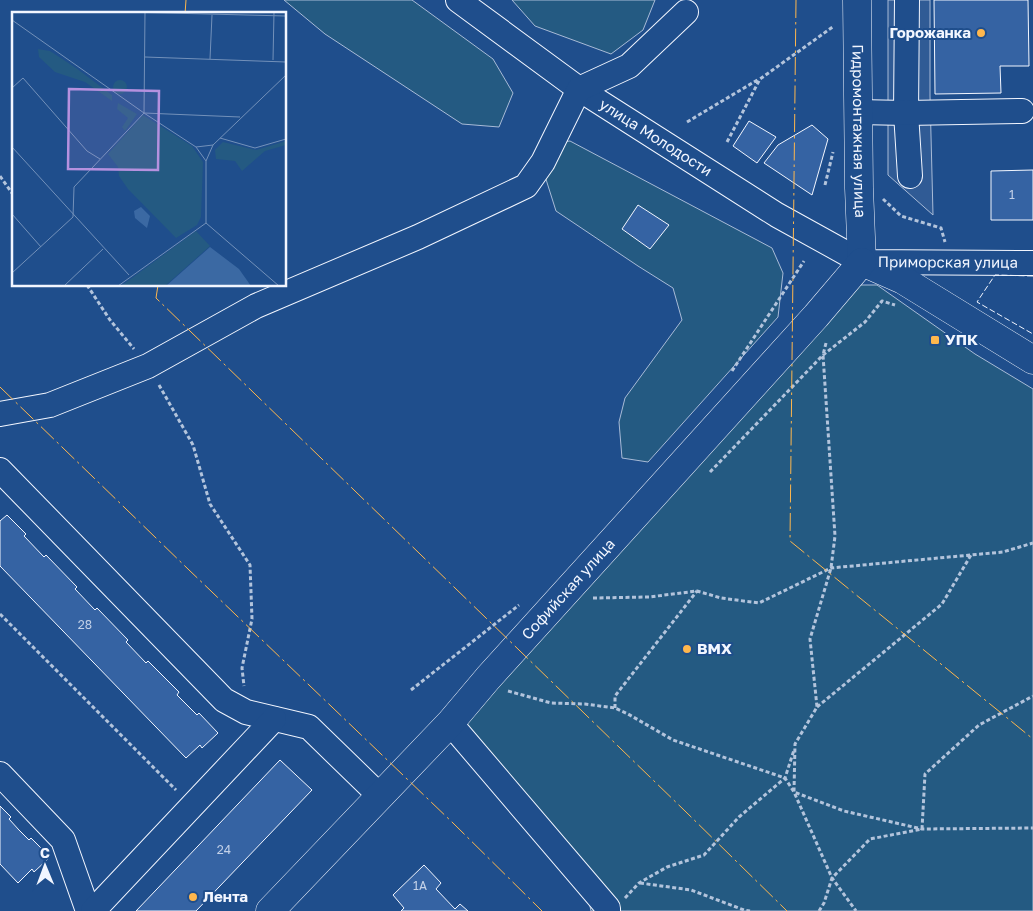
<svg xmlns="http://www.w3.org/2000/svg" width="1033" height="911" viewBox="0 0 1033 911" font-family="'Golos Text',sans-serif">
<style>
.green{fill:#245a82;stroke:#a8bbd7}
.parking{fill:#305b95;stroke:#a8bbd7}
.building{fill:#3563a3;stroke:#f2f6ff}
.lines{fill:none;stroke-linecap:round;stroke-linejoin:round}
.minor-casing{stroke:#f2f6ff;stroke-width:26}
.major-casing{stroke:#f2f6ff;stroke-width:29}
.path{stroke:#b3c4dc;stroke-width:3;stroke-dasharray:4 2.5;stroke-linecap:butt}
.minor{stroke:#1f4e8c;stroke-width:24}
.major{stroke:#1f4e8c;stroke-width:28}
.fence{stroke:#f2f6ff;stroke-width:1;stroke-dasharray:6 2.5;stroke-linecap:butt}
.power{stroke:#ffb74d;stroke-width:1;stroke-dasharray:18 4 2.5 4;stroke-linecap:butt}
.poi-dot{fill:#ffb74d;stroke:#1f4e8c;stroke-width:2}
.labels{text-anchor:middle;stroke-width:4;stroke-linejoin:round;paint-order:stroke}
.number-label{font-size:12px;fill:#c3d1e8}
.poi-label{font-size:15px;font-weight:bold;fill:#f2f6ff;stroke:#1f4e8c;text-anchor:start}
.street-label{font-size:15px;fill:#f2f6ff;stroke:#1f4e8c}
.inset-road{fill:none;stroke:#7391ba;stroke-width:1}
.view{fill:#b691df;fill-opacity:0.15;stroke:#b691df;stroke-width:2.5}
.inset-edge{fill:none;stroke:#f2f6ff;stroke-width:2.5}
</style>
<rect width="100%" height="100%" fill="#1f4e8c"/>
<path class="green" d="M284,0H412L493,59L513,93L499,127L462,124L325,34Z
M512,0H655L643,30L611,54L535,26Z
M570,141L772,248L783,273L778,317L648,462L622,458L619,422L625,398L682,320L673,288L638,266L556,211L544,173L553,143Z
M856,285H877L975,354L1033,389V911H591L584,879L461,732L475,703Z"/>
<path class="parking" d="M888,0H930V96L933,215L888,175Z"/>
<path class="building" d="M934,0H1028L1029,66H1000L1001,93L935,94Z
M749,121L776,137L757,163L733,146Z
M812,125L828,139L812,195L764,163L778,145Z
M1033,170V220H991V171Z
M638,205L669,225L650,249L622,229Z
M7,515L26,534L24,536L44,557L46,555L77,587L75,589L95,610L97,608L128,640L126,642L146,663L148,661L179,692L177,695L197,715L199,713L218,733L202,748L200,745L186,758L0,566V521Z
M280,760L312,790L196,911H136Z
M0,806L11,817L9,819L19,830L29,840L31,838L50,857L34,872L32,869L18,883L0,864Z
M424,865L441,883L436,889L455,909L460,904L468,911H401L404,908L393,895Z"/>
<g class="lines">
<g class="minor-casing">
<g id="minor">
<path id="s1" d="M458,0L579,89L777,215L862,262L1033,263"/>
<path d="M907,0L906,113L910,176"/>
<path d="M858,112L906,113L1022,111"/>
<path d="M0,414L50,405L148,366L256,306L418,237L526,186L543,162L579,89L629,66L686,12"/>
<path d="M0,470L224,700L246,712L309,727L380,796"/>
<path d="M450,723L608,908V911"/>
<path d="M0,774L63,840L88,911"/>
<path d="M93,911L274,719"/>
</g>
</g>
<g class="major-casing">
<g id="major">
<path id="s2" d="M857,0L859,188L862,262"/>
<path d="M862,262L903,280L1033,360"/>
<path id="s3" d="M270,911L450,723L488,678L816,316L862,262"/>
</g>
</g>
<path class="path" d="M687,122L759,79
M727,142L760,79L834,26
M0,176L14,196
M825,185L833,152
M883,199L901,216L941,228L945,242
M87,285L110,320L134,349
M826,343L823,355L835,536L831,568L810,639L817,707L795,744L794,792L832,878L856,911
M732,371L804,261
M159,385L193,445L210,504L250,565L252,619L242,668L244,686
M710,472L823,355L865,322L882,301L895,305
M593,598L649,597L697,591L721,598L759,603L831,568L1003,552L1033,543
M0,614L176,790
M411,690L519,605
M508,691L551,703L585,704L615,708L628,714L673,740L785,778L794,792L844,811L922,829L1033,828
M817,707L942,604L971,555
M615,708V696L697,591
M640,883L691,890L744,910L750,911
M625,898L639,883L667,867L704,855L739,817L785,778L794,750
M819,911L824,903L832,878L870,839L922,829L925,774L979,725L1033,696"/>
<use href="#minor" class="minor"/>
<use href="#major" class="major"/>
<path class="fence" d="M1033,276L995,275L977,302L1033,334"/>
<path class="power" d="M796,0L790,541L1033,739
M185,14L186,0
M158,285L156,298L685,811L787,911
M0,387L188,569L453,823L542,911"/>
</g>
<g class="poi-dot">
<circle cx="981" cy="33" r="5"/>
<rect x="930" y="335" width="10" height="10" rx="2.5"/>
<circle cx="687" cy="649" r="5"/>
<circle cx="193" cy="897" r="5"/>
</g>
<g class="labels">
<g class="number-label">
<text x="1012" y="199">1</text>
<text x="85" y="629">28</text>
<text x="224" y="854">24</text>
<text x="420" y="890">1А</text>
</g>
<g class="poi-label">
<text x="971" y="38" text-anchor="end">Горожанка</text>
<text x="945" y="345">УПК</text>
<text x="697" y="654">BMX</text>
<text x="203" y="902">Лента</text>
</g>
<g class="street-label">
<text dy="5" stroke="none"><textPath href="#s2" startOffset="131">Гидромонтажная улица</textPath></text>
<text dy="5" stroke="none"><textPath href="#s1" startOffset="241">улица Молодости</textPath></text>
<text dy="5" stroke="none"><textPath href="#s1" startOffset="568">Приморская улица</textPath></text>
<text dy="5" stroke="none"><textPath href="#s3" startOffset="439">Софийская улица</textPath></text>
</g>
</g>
<g transform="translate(12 12)">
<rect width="274" height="274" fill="#1f4e8c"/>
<path d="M26,37L38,39L64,56L100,83V89L73,70L43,60L27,45ZM101 75a7 7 0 1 1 14 0a7 7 0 1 1-14 0ZM106,91L125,102L113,119L110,115L116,106L105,97ZM131,103L180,134L191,150L189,205L185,213L164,226L116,177L107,164L106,155L96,142ZM274,129V133L253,139L230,159L223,149L204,147L203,138L211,130L244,138ZM184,219L198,234L153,274H109Z" fill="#245a82"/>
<path d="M129,195L138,204L135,216L123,206L122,199ZM198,235L227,257L239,274H154Z" fill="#3b69a3"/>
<path class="inset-road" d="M71,0H93M116,0L274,4M0,8L132,101L228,105M133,45L274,50M198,47L200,3M261,48L262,0M0,76L11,66L75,139L88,147M132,101L133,0M132,101L184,135L194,149M208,126L243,136L274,127M0,135L117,263M184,135L201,133M0,202L29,235M0,261L61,205L62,175L132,101M52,274L91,237M106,274L194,211M267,274L194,211V149L201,133L274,63"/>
<path class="view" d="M57,77L147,79L146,158L56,157Z"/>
<rect width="274" height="274" class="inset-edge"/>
</g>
<g transform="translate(45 866) rotate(359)" stroke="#1f4e8c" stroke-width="4" paint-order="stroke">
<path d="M0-4L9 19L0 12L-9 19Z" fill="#f2f6ff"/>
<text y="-8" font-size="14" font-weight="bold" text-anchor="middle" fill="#f2f6ff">С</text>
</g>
</svg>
